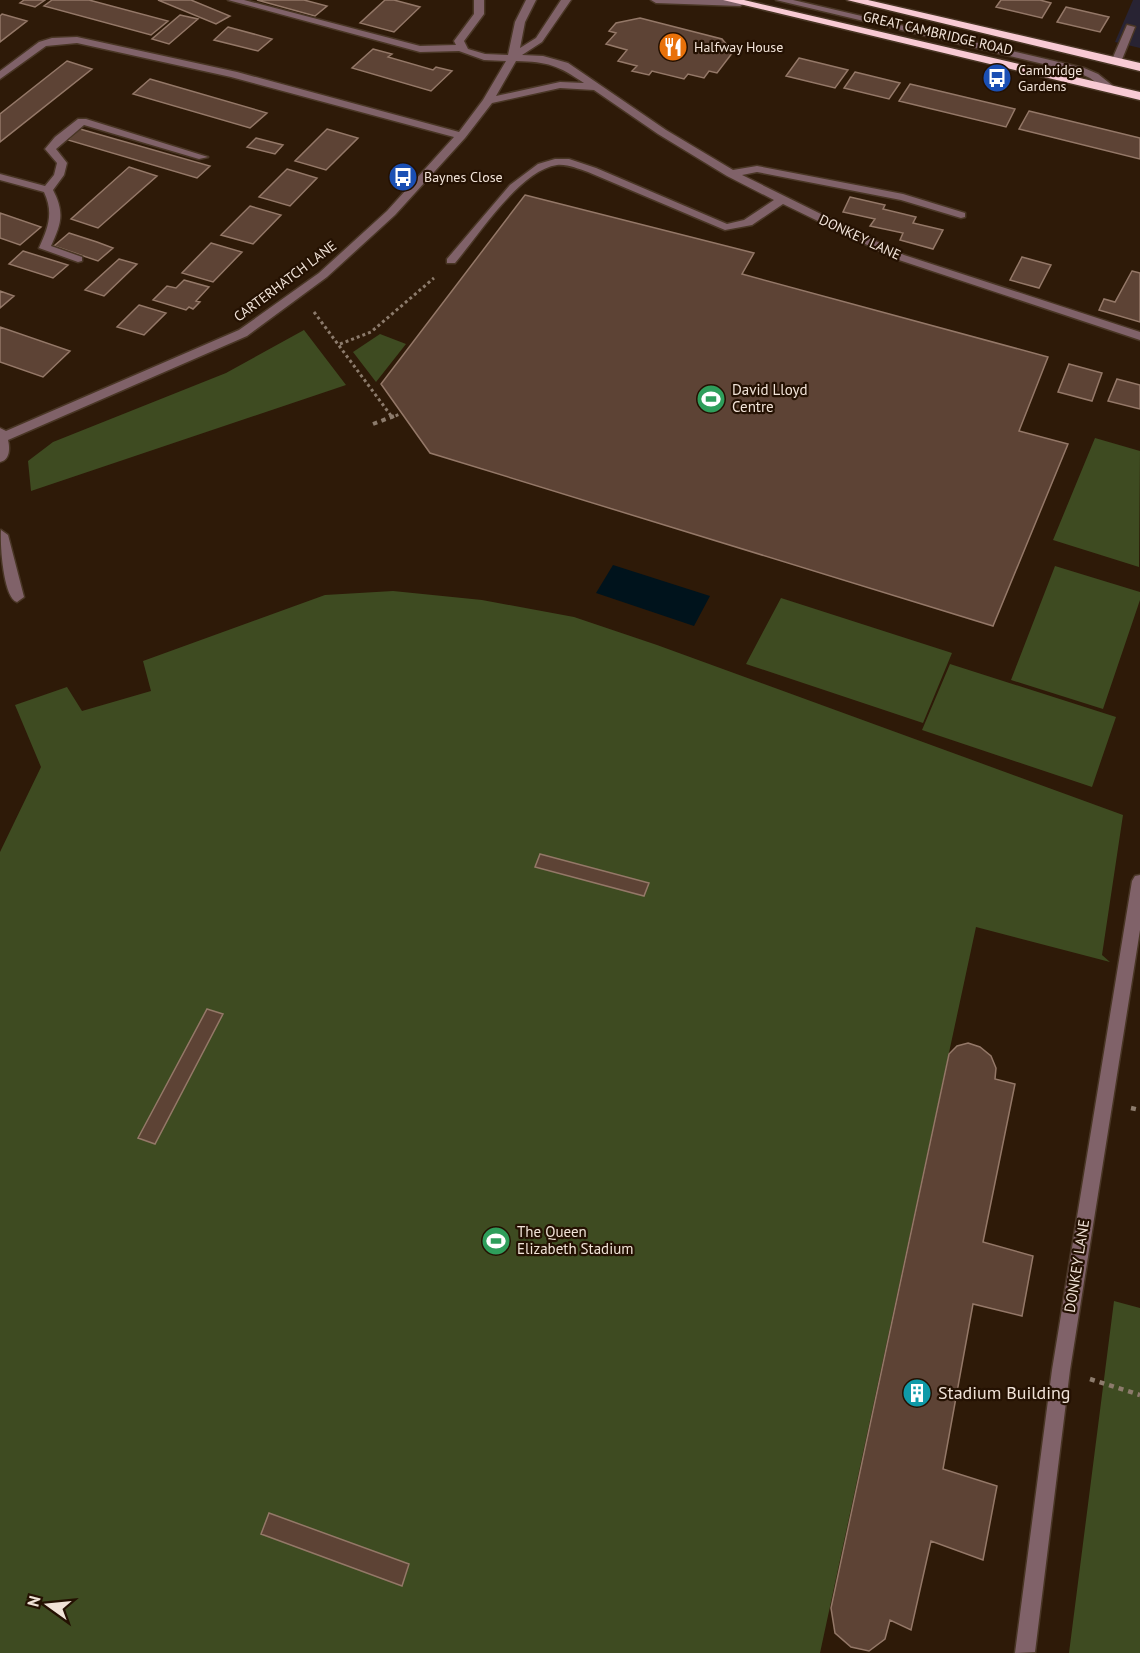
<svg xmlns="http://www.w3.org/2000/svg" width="1140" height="1653" viewBox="0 0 1140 1653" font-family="'PT Sans',sans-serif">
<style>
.industrial{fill:#282333}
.green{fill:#3e4b21}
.water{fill:#00131c}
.building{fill:#5d4335;stroke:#947868;stroke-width:1.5}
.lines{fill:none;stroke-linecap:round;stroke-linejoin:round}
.minor-casing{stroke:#493625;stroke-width:3}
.highway-casing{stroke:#493625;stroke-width:3}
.path-far2{stroke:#8c7b6c;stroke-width:3;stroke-dasharray:3 3;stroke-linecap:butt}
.path-far1{stroke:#8c7b6c;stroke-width:4;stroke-dasharray:4.5 4.5;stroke-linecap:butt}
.path{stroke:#8c7b6c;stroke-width:4.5;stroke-dasharray:5 5;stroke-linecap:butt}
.minor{fill:#806269;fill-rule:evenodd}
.highway{fill:#f8cad4;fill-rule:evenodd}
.labels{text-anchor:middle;stroke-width:4.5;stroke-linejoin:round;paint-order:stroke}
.far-street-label{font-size:14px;fill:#f1e3d8;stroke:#241102}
.far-poi-label{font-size:14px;fill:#f1e3d8;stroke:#241102;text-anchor:start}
.poi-label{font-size:15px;fill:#f1e3d8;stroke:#241102;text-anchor:start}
.street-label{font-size:15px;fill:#f1e3d8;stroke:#241102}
.near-poi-label{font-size:18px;fill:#f1e3d8;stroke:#241102;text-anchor:start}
</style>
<rect width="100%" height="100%" fill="#2e1a08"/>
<path class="industrial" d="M1133,0H1140V48L1115,42Z"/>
<path class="green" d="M304,330L346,385L31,491L28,461L53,442L226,373Z
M380,334L406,344L376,382L353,352Z
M1095,438L1140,451L1139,567L1053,540Z
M1055,566L1140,592V600L1103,709L1011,680Z
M393,591L482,600L574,617L657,645L1123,815L1102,955L1110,962L976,927L820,1653H0V852L41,767L15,705L67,687L82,711L151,691L143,661L325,595Z
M781,598L952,653L923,723L746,664Z
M950,664L1116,717L1092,787L922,730Z
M1114,1301L1140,1308V1653H1069Z"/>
<path class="water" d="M613,565L710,596L694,626L596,593Z"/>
<path class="building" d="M24,0H45L35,7L20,3Z
M52,0H89L168,21L151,35L44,6Z
M158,0H191L230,16L216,24Z
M257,0H304L327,6L315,16Z
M385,0H394L420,7L394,32L360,23Z
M1001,0H1040L1051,3L1042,18L996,7Z
M1066,7L1109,17L1100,32L1057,22Z
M2,14L27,21L0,42V16Z
M180,15L198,19L169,44L152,39Z
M640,18L722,39L733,52L717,73L709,71L704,78L688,74L684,79L652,71L649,75L632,71L637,66L618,61L627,50L606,44L616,33L609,31L616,23Z
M228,27L272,39L258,51L214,40Z
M373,49L392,54L388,57L433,70L436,67L452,71L431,91L352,68Z
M799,58L848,70L835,88L786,76Z
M67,61L92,69L0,142V114Z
M855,72L900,83L889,99L844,88Z
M150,79L267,113L250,128L133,94Z
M910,84L1015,109L1006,127L899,101Z
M1029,111L1140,138V159L1019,129Z
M80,129L210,166L197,178L68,140Z
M327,129L358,138L326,170L295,161Z
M256,138L283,145L275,154L247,147Z
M129,167L157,176L98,228L71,219Z
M287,169L317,178L290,206L259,197Z
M525,195L754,253L742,274L1048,357L1019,431L1068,444L993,626L430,453L381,384Z
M850,197L885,205L883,209L916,217L913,223L943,230L933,249L900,240L903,233L870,226L875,219L843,212Z
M250,206L281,215L253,244L221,235Z
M0,213L41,227L20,245L0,238Z
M69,233L97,242L113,248L98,261L54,246Z
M211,243L242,252L213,282L182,273Z
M23,251L68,265L53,278L9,264Z
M1022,257L1051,265L1039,288L1010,280Z
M119,259L137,264L104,296L85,290Z
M1132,271L1140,273V322L1099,310L1104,299L1115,302Z
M184,280L209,287L196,301L200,302L193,309L189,307L186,310L153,300L167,286L176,288Z
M0,291L14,296L0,308Z
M139,305L166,313L144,335L117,327Z
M0,327L70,351L43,377L0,362Z
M1069,364L1102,373L1092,401L1058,392Z
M1117,379L1140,385V409L1108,401Z
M540,854L649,883L644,896L535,867Z
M207,1009L223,1014L155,1144L138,1138Z
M968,1043L980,1047L991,1056L996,1068L995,1079L1015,1084L983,1242L1033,1256L1022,1316L973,1304L943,1469L997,1486L983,1560L931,1541L911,1630L890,1620L885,1639L869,1651L851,1647L835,1633L831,1608L949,1054L957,1046Z
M269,1513L409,1564L402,1586L261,1534Z"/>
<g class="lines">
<g class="minor-casing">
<path id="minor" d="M228,0H244L420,46L456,45L454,41L474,14V0H484V14L464,41L468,49L485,54L508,55L515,22L526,0H536L525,22L520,48L536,38L561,0H571L542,42L522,55L543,56L568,63L666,130L733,170L757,166L903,194L965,213V217L961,218L901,200L757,172L742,175L904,255L1140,332V340L896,259L783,204L752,225L725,230L588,172C578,169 568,164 557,165C520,170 478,236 455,263H447V259L510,185L538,164L555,159H569L596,168L727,224L744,220L774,200L727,176L658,134L594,90L560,88L492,103L465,138L395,215L327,277L247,336L8,440C10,448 10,460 0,462V428L6,431L239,330L319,273L387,211L454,137L231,77L77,43L46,46L0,79V71L39,42L52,38L77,37L237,72L459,132L483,100L506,61L484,60L459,51L420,52ZM516,61C549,62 557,65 584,83L560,82L496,96Z
M651,0H736L745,3L740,6L656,3Z
M776,0H793L1084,68L1098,74L1118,90L1109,92L1090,78L1077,72Z
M1127,25L1135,27L1121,62L1112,64L1111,62Z
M78,119H86L208,157L199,159L84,125L56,149L67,163L64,175L53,190C65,213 61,224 51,246L82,257V261L78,262L39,248C48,228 54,213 44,192L0,180V174L45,186L54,175L57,163L45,149L55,137Z
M1,530L8,535L24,597L17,602C3,598 0,543 1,530Z
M1140,875V930L1070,1370L1035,1652L1015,1653L1052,1370L1132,881L1135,876Z"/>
</g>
<g class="highway-casing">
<path id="highway" d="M723,0H744L1140,92V100Z
M847,0H868L1140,63V71Z"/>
</g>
<path class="path-far2" d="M314,312L392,417
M340,344L371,332L434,278
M390,418L400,414"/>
<path class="path-far1" d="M373,424L394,416"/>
<path class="path" d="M1131,1108L1140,1110
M1090,1379L1140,1395"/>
<use href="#minor" class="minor"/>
<use href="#highway" class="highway"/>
</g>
<defs>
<g id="restaurant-disc" transform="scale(1.5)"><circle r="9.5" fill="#e8710a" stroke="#241102"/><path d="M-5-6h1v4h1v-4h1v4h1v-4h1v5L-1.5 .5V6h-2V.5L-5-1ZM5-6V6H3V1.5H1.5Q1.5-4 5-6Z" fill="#fff"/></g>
<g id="bus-disc" transform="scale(1.5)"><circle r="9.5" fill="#1a4fb4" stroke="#241102"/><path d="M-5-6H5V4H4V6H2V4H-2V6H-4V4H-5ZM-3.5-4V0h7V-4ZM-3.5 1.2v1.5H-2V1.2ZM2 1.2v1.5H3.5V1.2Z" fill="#fff"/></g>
<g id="stadium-disc" transform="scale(1.5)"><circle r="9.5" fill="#2e9e5b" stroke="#241102"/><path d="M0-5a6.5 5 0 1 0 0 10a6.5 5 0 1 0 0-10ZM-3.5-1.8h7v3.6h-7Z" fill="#fff"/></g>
<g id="building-disc" transform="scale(1.5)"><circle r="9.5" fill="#0f9aa8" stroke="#241102"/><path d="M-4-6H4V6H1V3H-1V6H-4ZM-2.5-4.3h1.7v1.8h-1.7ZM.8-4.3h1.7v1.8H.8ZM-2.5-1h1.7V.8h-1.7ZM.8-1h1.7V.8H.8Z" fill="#fff"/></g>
</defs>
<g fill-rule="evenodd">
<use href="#restaurant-disc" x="673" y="47"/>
<use href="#bus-disc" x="997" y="78"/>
<use href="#bus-disc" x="403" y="177"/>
<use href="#stadium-disc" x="711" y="399"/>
<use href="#stadium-disc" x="496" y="1241"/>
<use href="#building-disc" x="917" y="1393"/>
</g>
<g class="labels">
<g class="far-street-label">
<text transform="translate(938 33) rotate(13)" y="5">GREAT CAMBRIDGE ROAD</text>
<text transform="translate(860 237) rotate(25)" y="5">DONKEY LANE</text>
<text transform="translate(285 281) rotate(-37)" y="5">CARTERHATCH LANE</text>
</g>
<g class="far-poi-label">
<text x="694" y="52">Halfway House</text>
<text x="1018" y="75">Cambridge<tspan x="1018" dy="16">Gardens</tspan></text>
<text x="424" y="182">Baynes Close</text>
</g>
<g class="poi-label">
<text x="732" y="395">David Lloyd<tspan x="732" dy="17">Centre</tspan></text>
<text x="517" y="1237">The Queen<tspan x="517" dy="17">Elizabeth Stadium</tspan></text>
</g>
<g class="street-label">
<text transform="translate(1077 1266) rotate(-81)" y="5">DONKEY LANE</text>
</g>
<g class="near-poi-label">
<text x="938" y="1399">Stadium Building</text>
</g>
</g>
<g transform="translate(48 1605) rotate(285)" stroke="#241102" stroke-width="4.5" paint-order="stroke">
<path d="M0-4.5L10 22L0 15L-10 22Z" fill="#f1e3d8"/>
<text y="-9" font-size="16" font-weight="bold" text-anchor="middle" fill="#f1e3d8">N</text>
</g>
</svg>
